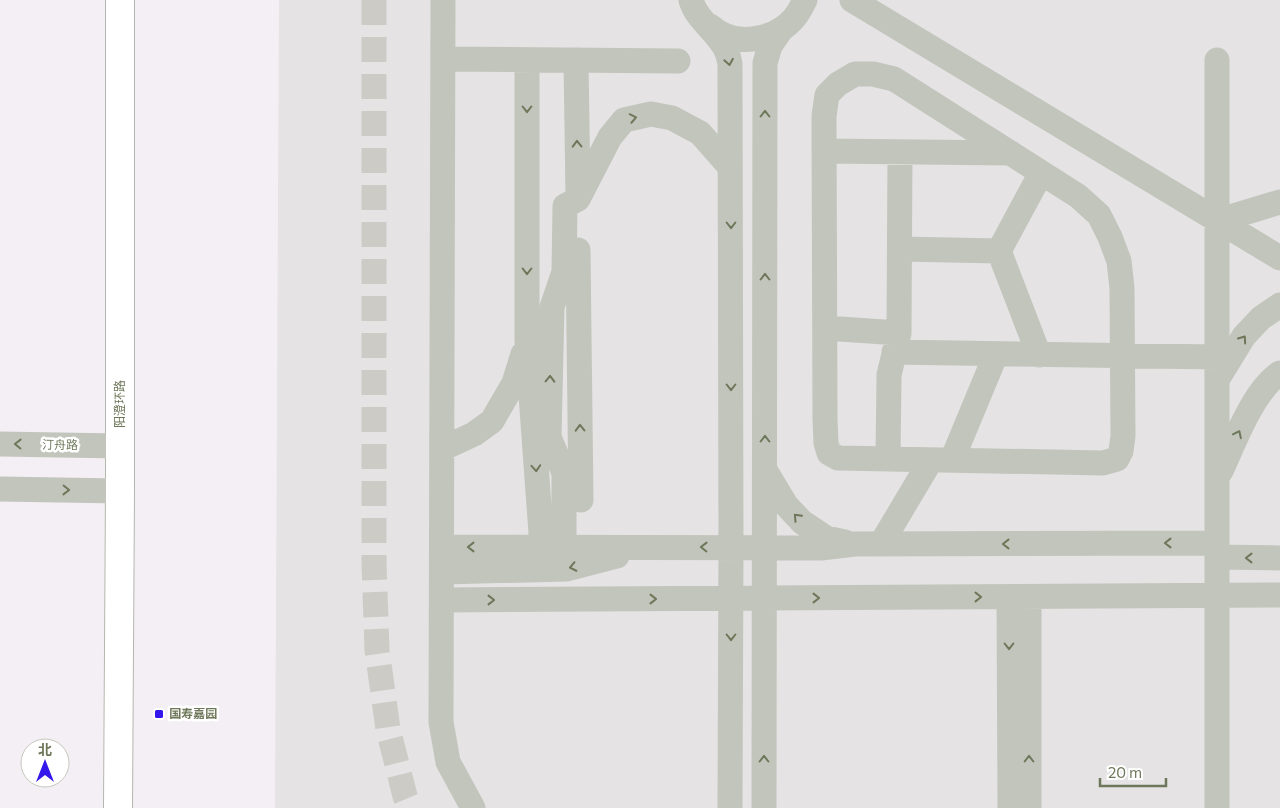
<svg xmlns="http://www.w3.org/2000/svg" width="1280" height="808" viewBox="0 0 1280 808" font-family="Commissioner,'Noto Sans SC',sans-serif">
<style>
.built{fill:#e5e3e4}
.lines{fill:none;stroke-linecap:round;stroke-linejoin:round}
.minor-tunnel{stroke:#cccbc6;stroke-width:25;stroke-dasharray:25 12;stroke-linecap:butt}
.major-casing{stroke:#b4b7ad;stroke-width:30}
.minor{stroke:#c2c5bc;stroke-width:25}
.major{stroke:#fff;stroke-width:28}
.oneway{stroke:#6d7759}
.poi-dot{fill:#3418eb;stroke:#fff;stroke-width:2}
.labels{text-anchor:middle;stroke-width:5;stroke-linejoin:round;paint-order:stroke}
.street-label{font-size:12px;fill:#6d7759;stroke:#fff}
.poi-label{font-size:12px;font-weight:bold;fill:#6d7759;stroke:#fff;text-anchor:start}
</style>
<rect width="100%" height="100%" fill="#f4eff4"/>
<path class="built" d="M279,0H1280V808H275Z"/>
<g class="lines">
<path class="minor-tunnel" d="M374,0V563L377,650L388,729L405,796L410,808"/>
<g class="major-casing">
<path id="major" d="M118,808L120,491V0"/>
</g>
<path class="minor" d="M443,0L441,722L448,762L473,808
M691,0C696,19 716,31 725,48C728,53 729,59 730,64L731,548L730,808
M852,0L1280,258
M710,26C713,28 716,31 720,33C744,46 778,38 795,17C799,12 802,6 805,0
M443,59L678,61
M527,60V340L542,547
M576,60L578,195
M855,74H873L894,79L1078,196L1099,215L1110,237L1119,261L1122,288L1123,436L1121,451L1117,459L1103,463L838,458L829,453L826,443L825,419L824,116L827,95L838,84Z
M824,151L1011,153
M1217,221L1280,202
M900,249L999,251L1041,173
M578,250L581,500
M999,251L1039,355
M825,328L899,333
M894,352L1217,357
M1217,380L1244,336L1261,318L1280,305
M0,444L120,446
M442,449L474,434L492,421L514,383L523,354
M888,459L889,375L899,333L900,152
M952,460L996,354
M765,470L786,505L802,522L826,538L845,542
M1221,471C1235,441 1253,391 1280,373
M0,489L120,491
M881,544L931,460
M442,547L821,548L855,544L1217,543
M564,547V473L549,437L552,307L564,272L565,206L578,199L610,137L624,120L651,114L672,118L700,133L730,167
M1217,557L1280,558
M442,572L567,569L617,556
M1009,597L1010,808
M442,600L1280,595
M764,808L765,63L770,46L781,30
M1029,808V597
M1217,808V60"/>
<use href="#major" class="major"/>
</g>
<defs><path id="oneway-chevron" d="M-2-3.5L2.5 0L-2 3.5" fill="none" stroke-width="1.6" stroke-linecap="round" stroke-linejoin="round" transform="scale(1.25)"/></defs>
<g class="oneway">
<use href="#oneway-chevron" transform="translate(729 62) rotate(80)"/>
<use href="#oneway-chevron" transform="translate(527 109) rotate(90)"/>
<use href="#oneway-chevron" transform="translate(765 114) rotate(-90)"/>
<use href="#oneway-chevron" transform="translate(633 118) rotate(-11)"/>
<use href="#oneway-chevron" transform="translate(577 144) rotate(-91)"/>
<use href="#oneway-chevron" transform="translate(731 225) rotate(90)"/>
<use href="#oneway-chevron" transform="translate(527 271) rotate(90)"/>
<use href="#oneway-chevron" transform="translate(765 277) rotate(-90)"/>
<use href="#oneway-chevron" transform="translate(1243 339) rotate(-55)"/>
<use href="#oneway-chevron" transform="translate(550 379) rotate(-89)"/>
<use href="#oneway-chevron" transform="translate(731 387) rotate(90)"/>
<use href="#oneway-chevron" transform="translate(580 428) rotate(-91)"/>
<use href="#oneway-chevron" transform="translate(1238 434) rotate(-64)"/>
<use href="#oneway-chevron" transform="translate(765 439) rotate(-90)"/>
<use href="#oneway-chevron" transform="translate(18 444) rotate(-179)"/>
<use href="#oneway-chevron" transform="translate(536 468) rotate(86)"/>
<use href="#oneway-chevron" transform="translate(66 490) rotate(1)"/>
<use href="#oneway-chevron" transform="translate(797 517) rotate(-133)"/>
<use href="#oneway-chevron" transform="translate(1168 543) rotate(180)"/>
<use href="#oneway-chevron" transform="translate(1006 544) rotate(180)"/>
<use href="#oneway-chevron" transform="translate(471 547) rotate(180)"/>
<use href="#oneway-chevron" transform="translate(704 547) rotate(-179)"/>
<use href="#oneway-chevron" transform="translate(1249 558) rotate(-180)"/>
<use href="#oneway-chevron" transform="translate(573 567) rotate(168)"/>
<use href="#oneway-chevron" transform="translate(978 597)"/>
<use href="#oneway-chevron" transform="translate(816 598)"/>
<use href="#oneway-chevron" transform="translate(653 599)"/>
<use href="#oneway-chevron" transform="translate(491 600)"/>
<use href="#oneway-chevron" transform="translate(731 637) rotate(90)"/>
<use href="#oneway-chevron" transform="translate(1009 646) rotate(90)"/>
<use href="#oneway-chevron" transform="translate(764 759) rotate(-90)"/>
<use href="#oneway-chevron" transform="translate(1029 759) rotate(-90)"/>
</g>
<rect class="poi-dot" x="154" y="709" width="10" height="10" rx="2.5"/>
<g class="labels">
<g class="street-label">
<text transform="translate(120 404) rotate(-90)" y="4">阳澄环路</text>
<text transform="translate(60 445) rotate(1)" y="4">汀舟路</text>
</g>
<g class="poi-label">
<text x="169" y="718">国寿嘉园</text>
</g>
</g>
<g transform="translate(45 763)"><circle r="24" fill="#ffffff" stroke="#c5c9bd"/>
<path d="M0-4L9 19L0 12L-9 19Z" fill="#3418eb"/>
<text y="-8" font-size="14" font-weight="bold" text-anchor="middle" fill="#6d7759">北</text>
</g>
<path d="M1100 778v8h66v-8" fill="none" stroke="#6d7759" stroke-width="2.5"/>
<text x="1108" y="778" font-size="15" fill="#6d7759" stroke="#ffffff" stroke-width="4" paint-order="stroke">20 m</text>
</svg>
